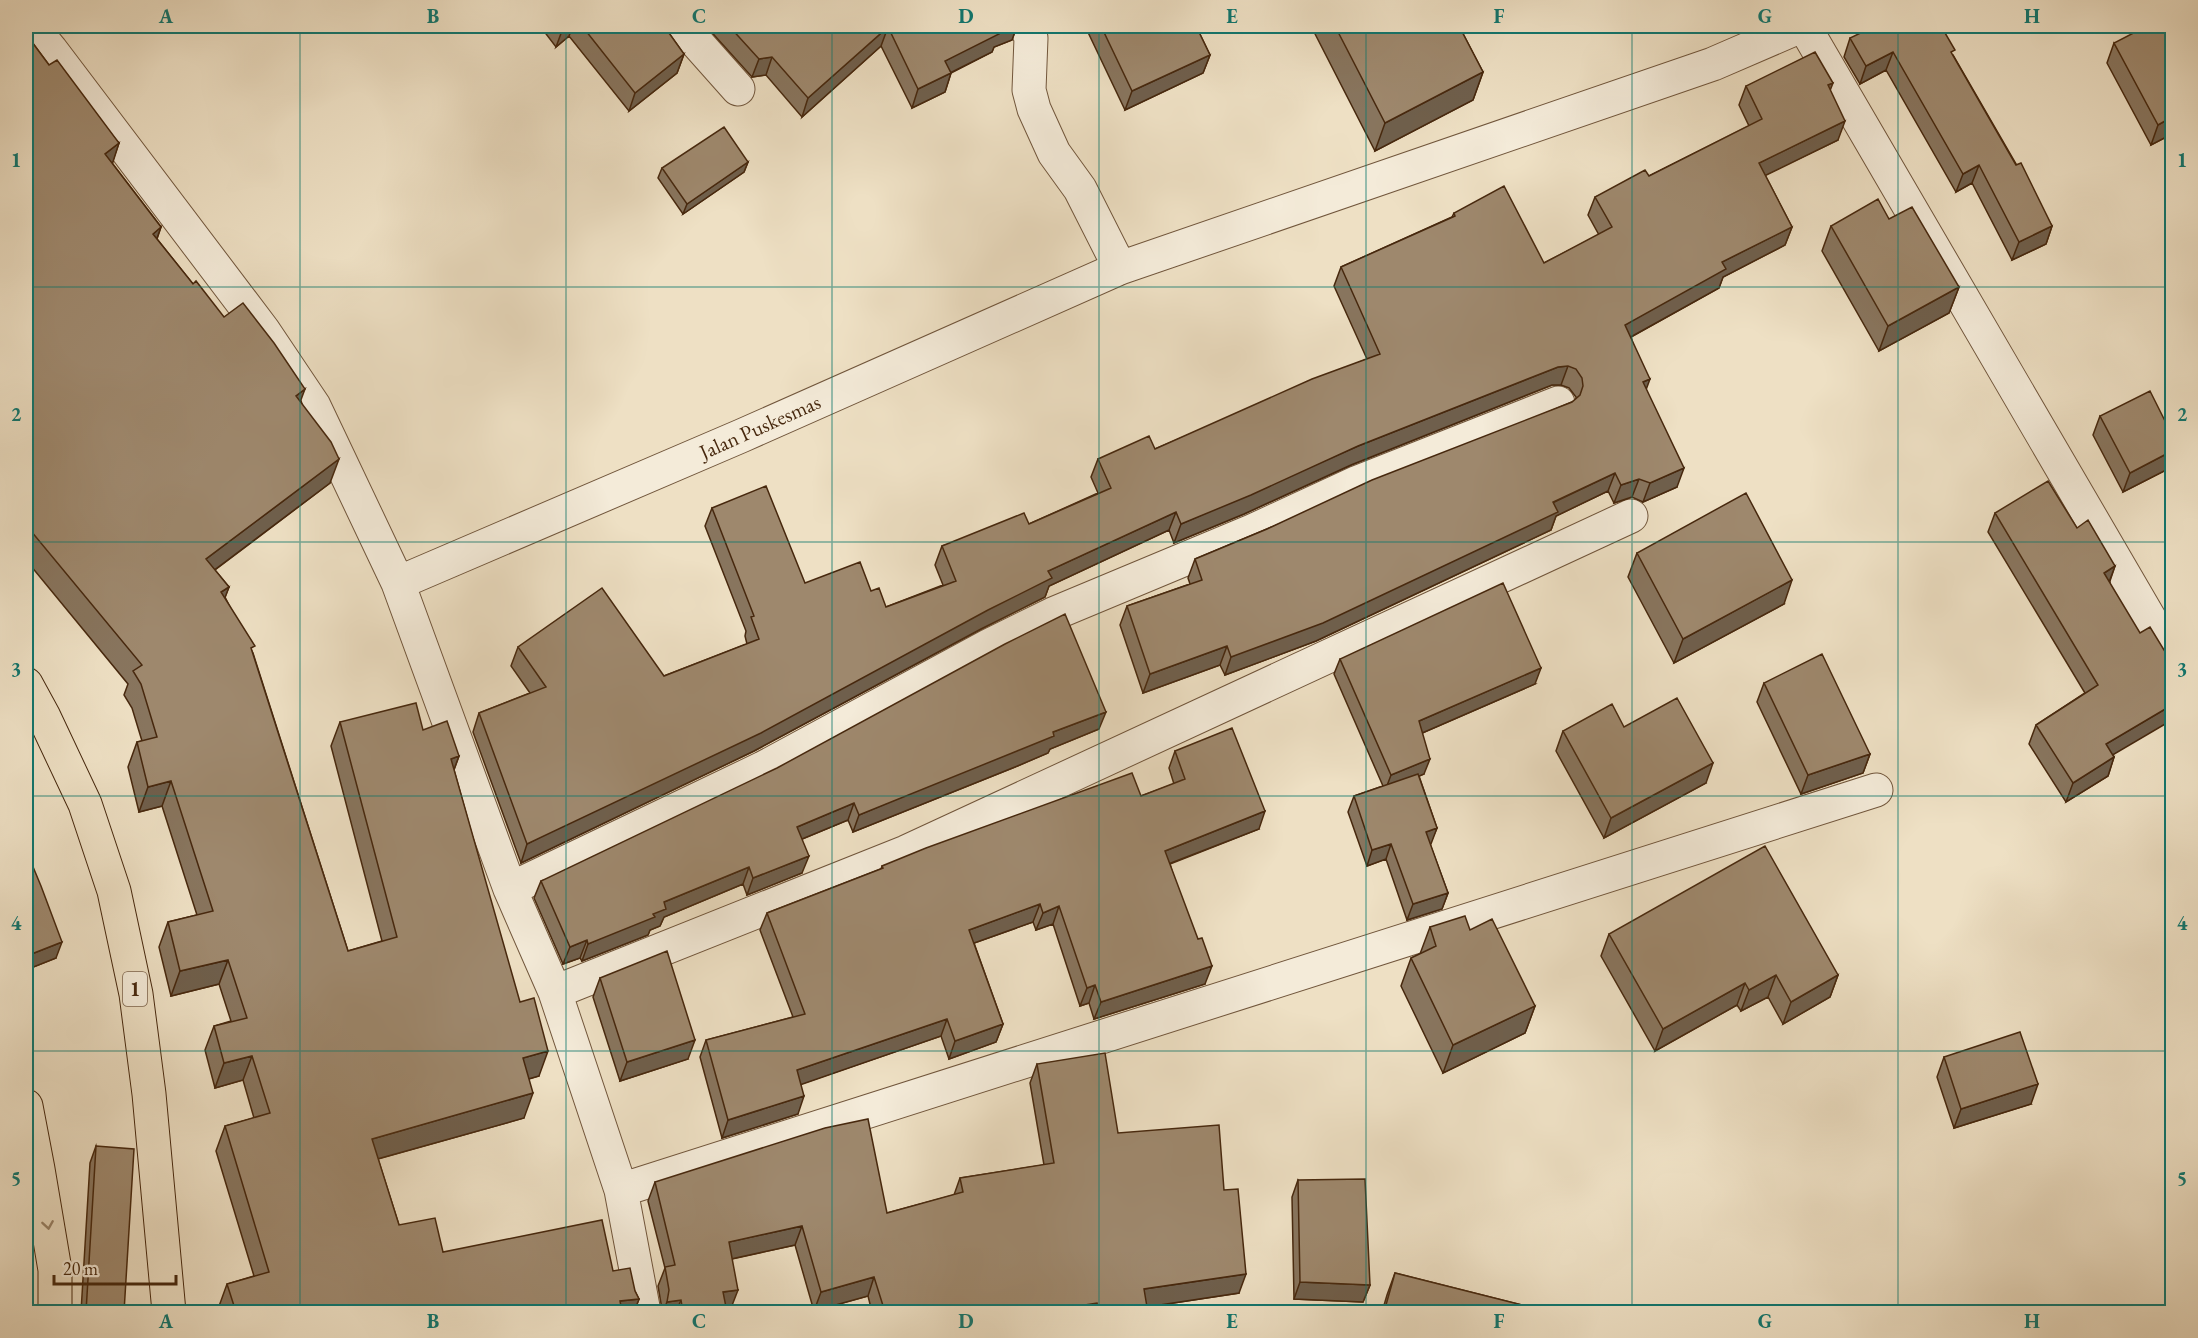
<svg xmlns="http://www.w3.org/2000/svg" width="2198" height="1338" viewBox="0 0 2198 1338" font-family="'EB Garamond',serif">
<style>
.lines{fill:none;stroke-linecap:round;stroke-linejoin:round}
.minor-casing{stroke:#71563c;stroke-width:35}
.highway-casing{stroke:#47280e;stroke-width:35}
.minor{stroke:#f4ebd9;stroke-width:33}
.highway{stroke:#eee0c4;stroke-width:33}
.wall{fill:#88755e;stroke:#47280e;stroke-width:1.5}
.shaded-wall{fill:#6f5f4c;stroke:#47280e;stroke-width:1.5}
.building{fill:#9e886d;stroke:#47280e;stroke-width:1.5}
.oneway{stroke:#9a8469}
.grid{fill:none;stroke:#0f766e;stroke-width:1.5;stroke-opacity:0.55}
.labels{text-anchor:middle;stroke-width:4.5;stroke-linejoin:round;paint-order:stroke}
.shield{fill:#f4ebd9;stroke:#7b624b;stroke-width:1.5}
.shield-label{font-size:20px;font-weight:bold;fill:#47280e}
.street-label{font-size:21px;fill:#47280e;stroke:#f4ebd9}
.neatline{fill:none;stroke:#0f766e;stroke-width:2}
.grid-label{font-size:20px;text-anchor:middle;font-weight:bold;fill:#0f766e}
</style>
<rect width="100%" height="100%" fill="#eee0c4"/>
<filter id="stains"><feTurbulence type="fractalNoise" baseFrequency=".00333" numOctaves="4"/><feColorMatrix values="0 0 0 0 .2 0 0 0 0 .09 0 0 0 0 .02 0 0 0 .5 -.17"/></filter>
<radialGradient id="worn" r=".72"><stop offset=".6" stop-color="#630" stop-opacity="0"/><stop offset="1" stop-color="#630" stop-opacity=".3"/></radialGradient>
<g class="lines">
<g class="minor-casing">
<path id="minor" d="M31,26L51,50L263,330L314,406L398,583L510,889L555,992L621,1190L644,1312
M682,26L738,89
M1026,26L1031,38L1029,90L1034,109L1054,153L1080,189L1120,268
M1804,26L2172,657
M398,583L741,436L1120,268L1713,64L1801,26
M510,889L763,768L990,645L1053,614L1252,531L1358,482L1558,403
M555,992L906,852L1631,516
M621,1190L1876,790"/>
</g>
<g class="highway-casing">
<path id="highway" d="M26,684L44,717L85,804L114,891L136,994L149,1094L169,1312
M26,1106L38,1169L55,1270V1312"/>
</g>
<use href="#minor" class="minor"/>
<use href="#highway" class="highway"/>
</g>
<path class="wall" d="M540,26H664L684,54L677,73L629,111L569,36L556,47Z
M706,26H1017L1012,40L994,47L992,52L951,73L945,92L912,108L881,46L802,117L766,75L752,77Z
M1085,26H1196L1210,55L1203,73L1125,110Z
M1311,26H1459L1483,72L1473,100L1375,151Z
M26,34L49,65L119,143L112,163L161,227L157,239L193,284L301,401L330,483L215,570L229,587L225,597L253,653L348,951L382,941L331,746L340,722L423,730L459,756L454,770L539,1076L529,1079L524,1118L378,1159L399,1225L443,1252L613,1271L635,1291L639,1299L634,1312H219L218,1309L227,1284L254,1276L216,1151L225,1126L254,1118L243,1080L215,1088L205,1050L214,1026L231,1021L219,984L171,996L159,947L168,922L197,915L162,806L139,812L128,767L137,742L142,741L132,708L124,695L128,684L26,560Z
M1850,38L1953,55L2052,226L2046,244L2012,260L1972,183L1956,192L1886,70L1860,84L1844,57Z
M2114,43L2172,134L2151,145L2107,63Z
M1746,86L1830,90L1838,140L1765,175L1792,227L1785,245L1723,277L1719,288L1631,337L1646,389L1677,487L1643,502L1632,497L1614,503L1608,491L1556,516L1551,530L1316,641L1225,675L1220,665L1143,693L1120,625L1127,606L1190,584L1188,578L1195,559L1572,402L1576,399V397L1569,388L1561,385H1552L1351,465L1244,514L1174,543L1169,530L1049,586L1045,597L981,629L754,751L521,863L473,732L479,713L530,693L511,666L518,647L664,676L747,644L745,636L746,631L705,526L712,508L805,583L871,591L886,607L943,585L935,565L942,546L1029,524L1098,493L1091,477L1098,459L1155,449L1367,359L1334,286L1341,267L1452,217L1454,213L1544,263L1599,235L1588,215L1595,197L1649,176L1749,126L1739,105Z
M748,162L744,172L683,214L658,178L662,168Z
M1889,219L1959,287L1949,313L1879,351L1822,251L1831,226Z
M2100,416L2172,467L2123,492L2093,435Z
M1995,513L2077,528L2115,566L2110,581L2113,755L2114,757L2108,776L2066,802L2029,744L2036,725L2085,693L1988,532Z
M1637,553L1784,604L1674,663L1628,577Z
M1340,659L1535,684L1422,733L1424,774L1419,776L1437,828L1430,844L1448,893L1442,909L1407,920L1386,859L1367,866L1348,812L1354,796L1383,786L1334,674Z
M1764,683L1870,754L1863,773L1801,794L1757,702Z
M1624,727L1706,783L1604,838L1556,751L1563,731Z
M1099,729L1050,749L1048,753L1015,767L853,832L848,820L802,839V873L747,895L743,884L664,917L660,926L650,930L648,935L582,961L580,958L563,964L534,898L541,881Z
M1175,751L1259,829L1170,864L1205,984L1094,1019L1089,1003L1080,1006L1053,924L1036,930L1033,922L974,943L1003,1024L996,1042L949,1059L941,1036L801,1084L798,1114L722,1138L700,1057L706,1040L793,1017L760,930L767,913L881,869L882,866L1141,796L1174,784L1169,768Z
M26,850L56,958L26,970Z
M1430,927L1470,930L1535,1006L1525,1033L1443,1073L1401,986L1411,958L1420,954Z
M1609,934L1838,975L1830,997L1783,1024L1768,997L1741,1011L1737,1005L1655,1051L1601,956Z
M600,978L688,1059L620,1081L593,997Z
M1944,1057L2031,1104L1954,1128L1937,1077Z
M1037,1064L1118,1133L1224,1190L1239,1293L1147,1307L1145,1312H872L868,1296L814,1311L795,1245L732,1259L731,1308L727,1309V1312H662V1309L658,1286L665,1268L648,1201L655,1182L887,1213L954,1195L960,1178L1044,1165L1030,1083Z
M96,1146L124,1312H81L90,1163Z
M1298,1180L1370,1285L1363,1302L1294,1299L1292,1197Z
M1395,1273L1550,1312H1382L1387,1295Z"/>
<path class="shaded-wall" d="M566,26H573L569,36L556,47L563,28Z
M1010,26H1017L1012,40L994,47L992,52L938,79L945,61L997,30Z
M888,27L881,46L802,117L808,98Z
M1893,52L1886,70L1860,84L1866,66Z
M684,54L677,73L629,111L635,93Z
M1210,55L1203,73L1125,110L1132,91Z
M772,57L766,75L752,77L759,59Z
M1483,72L1473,100L1375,151L1385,123Z
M951,73L945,92L912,108L918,89Z
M1833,83L1826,101L1828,85Z
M2172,117V134L2151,145L2158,125Z
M1845,121L1838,140L1752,182L1759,163Z
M119,143L111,168L105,154Z
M748,162L744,172L683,214L687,204Z
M1979,165L1972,183L1956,192L1963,174Z
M2052,226L2046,244L2012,260L2019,242Z
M161,227L152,252L153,234Z
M1792,227L1785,245L1723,277L1719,288L1618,344L1625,325L1722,262Z
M1959,287L1949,313L1879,351L1888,326Z
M1568,366L1561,385H1552L1351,465L1244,514L1174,543L1181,524L1358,446L1558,367Z
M1650,379L1643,398V382Z
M305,389L296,413V396Z
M2172,451V467L2123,492L2130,473Z
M339,459L330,483L197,583L206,559Z
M1684,468L1677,487L1643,502L1650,483Z
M1615,473L1608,491L1556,516L1551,530L1316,641L1225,675L1231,657Z
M1639,479L1632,497L1614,503L1621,485Z
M1176,512L1169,530L1049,586L1045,597L981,629L754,751L521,863L527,844L1048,571Z
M2115,566L2108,585L2104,573Z
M1792,580L1784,604L1674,663L1683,639Z
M229,587L220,611L221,592Z
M1227,646L1220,665L1143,693L1150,674Z
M1541,668L1535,684L1413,737L1419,721Z
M2172,705V720L2099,763L2106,744Z
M1106,712L1099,729L1050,749L1048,753L1015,767L853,832L859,815L1053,732Z
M1870,754L1863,773L1801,794L1808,775Z
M459,756L450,780L451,759Z
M2114,757L2108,776L2066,802L2073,783Z
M1430,759L1424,774L1385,791L1391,775Z
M1713,763L1706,783L1604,838L1611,818Z
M171,781L162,806L139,812L148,787Z
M854,803L848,820L790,844L797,827Z
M1265,811L1259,829L1158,868L1165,851Z
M1437,828L1431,844L1421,847L1426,832Z
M1391,844L1386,859L1367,866L1372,850Z
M809,856L802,873L747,895L753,878Z
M749,867L743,884L664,917L660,926L650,930L648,935L582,961L588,944L653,914L664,902Z
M1448,893L1442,909L1407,920L1413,904Z
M1040,904L1033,922L963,947L969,930Z
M1059,906L1053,924L1036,930L1043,913Z
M587,940L580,958L563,964L570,947Z
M62,942L56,958L26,970V965L29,955Z
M228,960L219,984L171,996L180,971Z
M1212,966L1205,984L1094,1019L1101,1002Z
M1776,975L1768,997L1741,1011L1749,990Z
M1838,975L1830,997L1783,1024L1791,1002Z
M1745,983L1737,1005L1655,1051L1663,1029Z
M1095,985L1089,1003L1080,1006L1087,988Z
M1535,1006L1525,1033L1443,1073L1453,1045Z
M947,1019L941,1036L791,1088L797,1070Z
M1003,1024L996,1042L949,1059L955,1041Z
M695,1040L688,1059L620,1081L627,1062Z
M548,1051L539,1076L514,1083L523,1058Z
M252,1056L243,1080L215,1088L224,1063Z
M2038,1084L2031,1104L1954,1128L1961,1109Z
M533,1093L524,1118L363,1163L372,1139Z
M804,1096L798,1114L722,1138L728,1120Z
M802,1226L795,1245L722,1261L729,1242Z
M1246,1274L1239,1293L1147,1307L1145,1312H1101L1144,1289Z
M874,1277L868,1296L814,1311L821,1292Z
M1300,1282L1370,1285L1363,1302L1294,1299Z
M738,1290L731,1308L716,1311L723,1292Z
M639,1299L634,1312H616L620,1301Z
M681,1300L676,1312H663L667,1302Z
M1097,1303L1094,1312H1039Z"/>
<path class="building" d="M582,26H664L684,54L635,93Z
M729,26H1010L997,30L999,34L945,61L951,73L918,89L888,27L808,98L772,57L759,59Z
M1101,26H1196L1210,55L1132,91Z
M1335,26H1459L1483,72L1385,123Z
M1875,26H1941L1955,50L1951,52L2016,165L2021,163L2052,226L2019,242L1979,165L1963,174L1893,52L1866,66L1850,38Z
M2147,26H2172V117L2158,125L2114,43Z
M26,34L49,65L57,60L119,143L105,154L161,227L153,234L193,284L196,281L224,317L243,303L274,343L305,389L296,396L331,442L339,459L206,559L229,587L221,592L255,646L251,648L348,951L397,937L340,722L416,703L423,730L447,721L459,756L451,759L520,1002L534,998L548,1051L523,1058L533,1093L372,1139L399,1225L435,1218L443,1252L602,1220L613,1271L630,1268L635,1291L639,1299L620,1301L622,1312H236L227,1284L269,1272L225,1126L270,1113L252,1056L224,1063L214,1026L247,1018L228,960L180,971L168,922L213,911L171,781L148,787L137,742L157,737L141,684L133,671L142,665L26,525Z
M1815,52L1833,83L1828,85L1845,121L1759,163L1792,227L1722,262L1726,269L1625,325L1650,379L1643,382L1684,468L1650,483L1639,479L1621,485L1615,473L1553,502L1558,512L1323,623L1231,657L1227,646L1150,674L1127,606L1202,580L1195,559L1267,529L1372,480L1572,402L1580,395L1583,386L1582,378L1576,369L1568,366L1558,367L1358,446L1251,495L1181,524L1176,512L1048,571L1052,578L988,610L761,733L527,844L479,713L546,687L518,647L602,588L664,676L759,639L751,617L754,616L712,508L766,486L805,583L860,562L871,591L879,588L886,607L956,581L942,546L1024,513L1029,524L1111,488L1098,459L1149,436L1155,449L1312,379L1380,354L1341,267L1455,216L1454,213L1504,186L1544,263L1612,227L1595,197L1645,170L1649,176L1762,119L1746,86Z
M724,127L748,162L687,204L662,168Z
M1878,199L1889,219L1912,207L1959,287L1888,326L1831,226Z
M2150,391L2172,435V451L2130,473L2100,416Z
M2048,481L2077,528L2088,520L2115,566L2104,573L2140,633L2150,627L2172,663V705L2106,744L2114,757L2073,783L2036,725L2098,685L1995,513Z
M1746,493L1792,580L1683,639L1637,553Z
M1503,583L1541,668L1419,721L1430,759L1391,775L1340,659Z
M1065,614L1106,712L1053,732L1054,736L1022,749L859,815L854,803L797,827L809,856L753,878L749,867L664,902L666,909L653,914L655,917L588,944L587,940L570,947L541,881L777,768L1005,644Z
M1822,654L1870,754L1808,775L1764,683Z
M1677,698L1713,763L1611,818L1563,731L1612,704L1624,727Z
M1232,728L1265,811L1165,851L1198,939L1202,938L1212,966L1101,1002L1095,985L1087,988L1059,906L1043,913L1040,904L969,930L1003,1024L955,1041L947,1019L797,1070L804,1096L728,1120L706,1040L805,1014L767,913L883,868L882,866L926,848L1132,773L1141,796L1185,779L1175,751Z
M1418,774L1437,828L1426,832L1448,893L1413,904L1391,844L1372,850L1354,796Z
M1765,846L1838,975L1791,1002L1776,975L1749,990L1745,983L1663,1029L1609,934Z
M26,850L41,886L62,942L29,955L26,946Z
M1465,916L1470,930L1492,919L1535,1006L1453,1045L1411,958L1436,946L1430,927Z
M667,951L695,1040L627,1062L600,978Z
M2020,1032L2038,1084L1961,1109L1944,1057Z
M1105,1053L1118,1133L1219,1125L1224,1190L1238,1189L1246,1274L1144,1289L1147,1307L1101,1312H1099L1097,1303L1039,1312H885L874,1277L821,1292L802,1226L729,1242L738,1290L723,1292L727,1312H683L681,1300L667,1302L669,1290L665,1267L675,1265L655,1182L825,1128L868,1119L887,1213L963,1192L960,1178L1054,1163L1037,1064Z
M96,1146L134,1149L124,1312H86Z
M1365,1179L1370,1285L1300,1282L1298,1180Z
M1395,1273L1550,1312H1384Z"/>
<defs><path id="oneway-chevron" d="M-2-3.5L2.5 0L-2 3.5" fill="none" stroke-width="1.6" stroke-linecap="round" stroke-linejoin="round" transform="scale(1.5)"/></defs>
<use class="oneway" href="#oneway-chevron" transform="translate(48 1225) rotate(81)"/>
<path class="grid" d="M300,26V1312M566,26V1312M832,26V1312M1099,26V1312M1366,26V1312M1632,26V1312M1898,26V1312M26,287H2172M26,542H2172M26,796H2172M26,1051H2172"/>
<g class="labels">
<rect class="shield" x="123" y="972" width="24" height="34" rx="4.5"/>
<g class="shield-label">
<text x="135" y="996">1</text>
</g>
<g class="street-label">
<text transform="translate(760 427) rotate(-24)" y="7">Jalan Puskesmas</text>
</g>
</g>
<rect width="2198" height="1338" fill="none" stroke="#eee0c4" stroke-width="66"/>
<path d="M54 1275v9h122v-9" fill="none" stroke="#47280e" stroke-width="3"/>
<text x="63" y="1275" font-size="18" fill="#47280e" stroke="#f4ebd9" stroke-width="4.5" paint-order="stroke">20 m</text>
<rect x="33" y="33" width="2132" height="1272" class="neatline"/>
<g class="grid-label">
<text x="166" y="23">A</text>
<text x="433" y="23">B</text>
<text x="699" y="23">C</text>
<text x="966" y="23">D</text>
<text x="1232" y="23">E</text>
<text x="1499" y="23">F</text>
<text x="1765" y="23">G</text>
<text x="2032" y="23">H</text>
<text x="16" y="167">1</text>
<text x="2182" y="167">1</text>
<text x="16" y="421">2</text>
<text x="2182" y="421">2</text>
<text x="16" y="676">3</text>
<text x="2182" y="676">3</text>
<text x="16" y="930">4</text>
<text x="2182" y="930">4</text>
<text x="16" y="1185">5</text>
<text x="2182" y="1185">5</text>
<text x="166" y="1328">A</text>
<text x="433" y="1328">B</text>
<text x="699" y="1328">C</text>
<text x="966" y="1328">D</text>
<text x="1232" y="1328">E</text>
<text x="1499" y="1328">F</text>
<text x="1765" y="1328">G</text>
<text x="2032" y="1328">H</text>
</g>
<rect width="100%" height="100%" filter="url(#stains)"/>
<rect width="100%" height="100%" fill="url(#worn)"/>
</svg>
